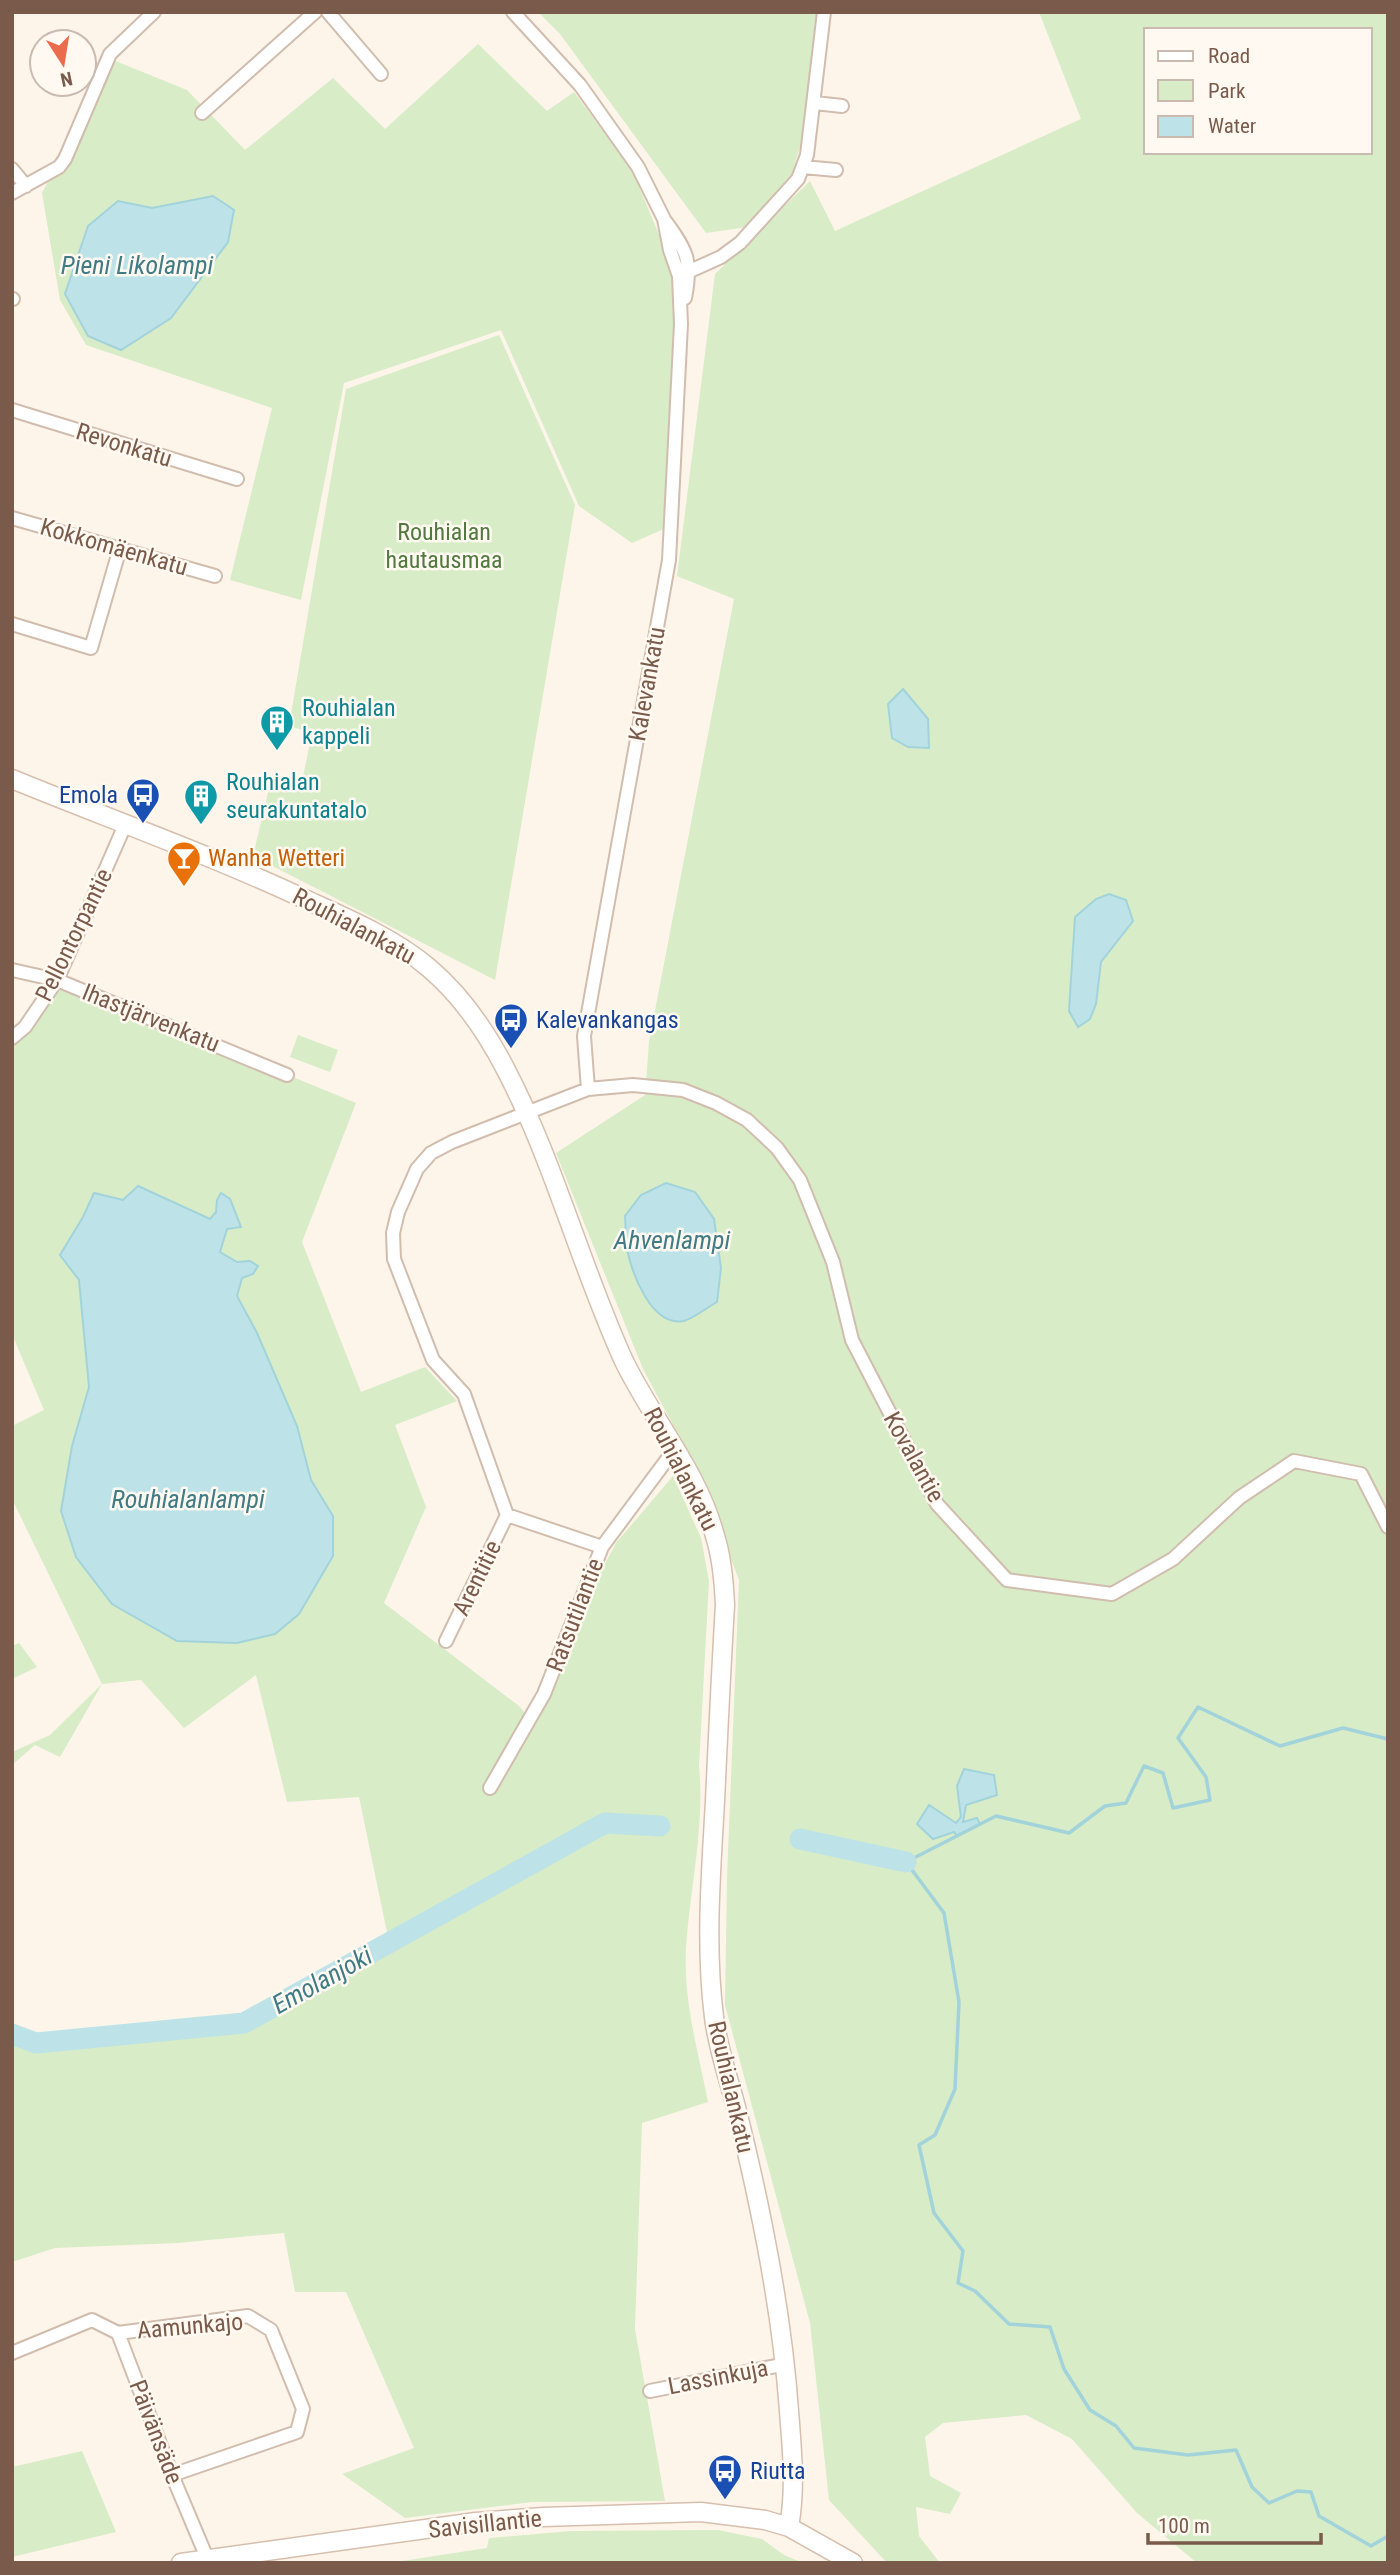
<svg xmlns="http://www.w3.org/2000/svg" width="1400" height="2575" viewBox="0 0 1400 2575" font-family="'Roboto Condensed',sans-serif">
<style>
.green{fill:#d7ecc7;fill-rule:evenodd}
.water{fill:#bde3e8;stroke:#a2d3db;stroke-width:2}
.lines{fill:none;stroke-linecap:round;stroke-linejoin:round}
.stream{stroke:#a2d3db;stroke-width:3.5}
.river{stroke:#bde3e8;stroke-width:21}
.street-casing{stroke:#d1bdae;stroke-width:16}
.secondary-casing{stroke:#d6bfae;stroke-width:21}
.street{stroke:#fff;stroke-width:12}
.secondary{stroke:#fff;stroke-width:18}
.labels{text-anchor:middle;stroke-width:5;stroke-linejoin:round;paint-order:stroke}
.street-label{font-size:24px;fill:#7a5b4b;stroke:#fff9f1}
.park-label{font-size:24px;fill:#527a40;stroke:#fff9f1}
.culture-label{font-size:24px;fill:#0d838f;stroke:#fff9f1;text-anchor:start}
.transit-label{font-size:24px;fill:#164399;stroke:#fff9f1;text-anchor:start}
.food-label{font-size:24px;fill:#c56008;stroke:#fff9f1;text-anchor:start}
.water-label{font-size:26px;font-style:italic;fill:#417c86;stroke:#fff9f1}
</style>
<rect width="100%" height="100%" fill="#fdf5ea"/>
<path class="green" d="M538,12H819L801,143L790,180L747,227L706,233L560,34Z
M1039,12H1388V2563H1197L1137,2513L1072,2439L1026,2415L943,2423L925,2437L930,2476L961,2493L950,2514L916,2507L919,2536L940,2563H887L829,2500L810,2323L725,2005L727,1877L739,1580L695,1466L643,1369L556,1153L645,1095L649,1042L734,599L677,576L715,274L810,181L835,231L1081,119ZM1146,30H1370V152H1146Z
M478,44L547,111L574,92L632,170L675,273L666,528L632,543L579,506L501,330L344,383L301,600L230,580L272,408L86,345L60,300L42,193L113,60L187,90L245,150L333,78L385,129ZM118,201L152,208L88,226Z
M499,335L575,505L495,980L253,856L271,780L302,782L312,733L289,726L346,389Z
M57,980L356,1103L302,1242L361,1392L425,1367L457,1401L395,1425L426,1507L384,1603L519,1706L529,1718L588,1596L616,1543L673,1476L701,1538L709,1581L699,1766C705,1827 690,1887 686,1948C683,2000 698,2051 708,2102L642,2123L635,2329L665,2501L532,2502L405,2518L342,2474L414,2448L346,2292H295L284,2233L177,2243L55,2248L12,2262V2024L36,2043L244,2023L389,1942L359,1797L287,1802L256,1675L184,1728L141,1680L102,1684L60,1757L35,1745L12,1765V1752L50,1735L102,1684L12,1499V1426L44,1410L12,1334V1038Z
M298,1035L338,1050L330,1072L290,1057Z
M19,1643L37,1667L12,1679V1646Z
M82,2451L116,2532L12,2557V2467Z
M718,2530L762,2539L784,2555L803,2563H389L487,2548L489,2538L571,2531Z"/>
<path class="water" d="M213,196L234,210L228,242L171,318L121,350L88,336L65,294L88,226L118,201L152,208Z
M903,689L928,719L929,748L908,747L892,738L888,704Z
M1109,894L1126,900L1133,921L1101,962L1096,1004L1090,1019L1078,1027L1069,1011L1075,917L1096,899Z
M666,1183L695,1192L714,1219L721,1268L717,1302C708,1307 694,1318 684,1321C651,1327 632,1273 627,1249C625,1239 626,1227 625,1216L641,1195Z
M138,1186L210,1219L216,1212L217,1200L221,1193L230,1199L241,1227L227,1229L220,1252L237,1262L250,1261L258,1266L253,1274L242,1278L237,1296L257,1333L297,1426L311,1480L333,1516V1556L299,1614L275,1634L237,1643L177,1641L112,1604L76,1557L61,1511L72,1446L89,1387L79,1280L60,1255L83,1217L94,1193L123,1200Z
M964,1769L994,1775L997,1795L966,1805L963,1822L977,1818L980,1824L957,1836L954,1832L933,1839L917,1824L929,1805L956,1823L961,1817L957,1786Z"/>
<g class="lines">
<path class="stream" d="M1388,1739L1343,1728L1280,1746L1198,1707L1178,1738L1206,1777L1210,1800L1173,1808L1163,1773L1144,1766L1126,1803L1105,1806L1069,1833L996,1816L906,1862L944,1913L959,2002L955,2089L935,2135L919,2145L934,2213L963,2251L958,2283L975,2291L1009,2324L1050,2327L1064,2369L1090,2410L1116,2426L1134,2448L1188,2455L1236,2450L1252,2487L1269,2503L1297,2491L1311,2492L1319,2516L1371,2546L1388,2536"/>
<path class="river" d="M800,1839L906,1862
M12,2034L36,2043L244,2023L605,1823L660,1826"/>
<g class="street-casing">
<path id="street" d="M328,12L381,74
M513,12L580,85L638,167L664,219L670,250L679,276L681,324L669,560L584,1036L588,1089
M815,103L842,106
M202,113L315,12
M803,167L836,170
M12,169L26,186
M12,193L59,167L65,159L110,54L154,12
M666,222C688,252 692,262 685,298
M679,276L721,257L740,243L798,179L807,155L824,12
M12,299H13
M12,410L237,479
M12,518L215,576
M12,624L91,648L120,548
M12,970L57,980L287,1075
M12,1038L25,1027L57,980L125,825
M602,1547L507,1515L464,1394L433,1360L394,1259L393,1233L398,1212L417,1169L431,1153L452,1142L588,1089L633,1085L683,1090L716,1103L747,1120L777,1148L800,1180L833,1262L852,1340L937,1504L1007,1580L1112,1594L1173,1559L1239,1498L1294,1461L1361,1474L1388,1527
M446,1641L507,1515
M490,1788L544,1694L602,1547L674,1450
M118,2333L248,2316L271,2330L303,2409L297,2432L172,2475
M12,2353L92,2320L118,2333L172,2475L207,2558
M650,2391L786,2364"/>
</g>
<g class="secondary-casing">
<path id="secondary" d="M12,779C112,820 214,856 311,902C349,919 397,940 429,968C461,995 487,1033 506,1070C554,1162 580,1264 623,1359C651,1418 698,1471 715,1536C722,1558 724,1582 725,1605C721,1671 718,1736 715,1801C711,1873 705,1945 714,2017C718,2051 730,2082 738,2115C762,2212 782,2311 789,2411C792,2450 796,2488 789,2527
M181,2563L476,2522L543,2517L701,2512L765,2520L789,2527L853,2563"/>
</g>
<use href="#street" class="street"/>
<use href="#secondary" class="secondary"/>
</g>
<defs>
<g id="building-pin" transform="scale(1.75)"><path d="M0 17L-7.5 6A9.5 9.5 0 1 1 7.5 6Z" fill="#0f9aa8" stroke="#fff9f1"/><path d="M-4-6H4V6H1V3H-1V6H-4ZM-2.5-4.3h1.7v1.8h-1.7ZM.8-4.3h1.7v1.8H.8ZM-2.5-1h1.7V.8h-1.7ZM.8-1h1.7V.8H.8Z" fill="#fff"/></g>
<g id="bus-pin" transform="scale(1.75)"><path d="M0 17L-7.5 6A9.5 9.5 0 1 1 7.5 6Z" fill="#1a4fb4" stroke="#fff9f1"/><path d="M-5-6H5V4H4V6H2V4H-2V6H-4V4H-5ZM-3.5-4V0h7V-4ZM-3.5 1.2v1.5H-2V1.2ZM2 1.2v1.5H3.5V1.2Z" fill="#fff"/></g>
<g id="bar-pin" transform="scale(1.75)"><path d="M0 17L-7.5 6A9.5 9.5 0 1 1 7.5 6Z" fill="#e8710a" stroke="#fff9f1"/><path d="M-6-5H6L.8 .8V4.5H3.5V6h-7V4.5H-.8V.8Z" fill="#fff"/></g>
</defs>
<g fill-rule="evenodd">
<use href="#building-pin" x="277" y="722"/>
<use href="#bus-pin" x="143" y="795"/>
<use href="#building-pin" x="201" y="796"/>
<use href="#bar-pin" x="184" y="858"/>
<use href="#bus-pin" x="511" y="1020"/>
<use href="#bus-pin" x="725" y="2471"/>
</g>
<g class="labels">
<g class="street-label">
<text transform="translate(124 445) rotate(17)" y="8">Revonkatu</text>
<text transform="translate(114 547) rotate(16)" y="8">Kokkomäenkatu</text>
<text transform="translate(647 684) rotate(-80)" y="8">Kalevankatu</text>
<text transform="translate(354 926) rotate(28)" y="8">Rouhialankatu</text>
<text transform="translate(74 935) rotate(-64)" y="8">Pellontorpantie</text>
<text transform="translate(151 1018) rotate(22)" y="8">Ihastjärvenkatu</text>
<text transform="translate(914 1457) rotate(61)" y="8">Kovalantie</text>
<text transform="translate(681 1469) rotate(63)" y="8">Rouhialankatu</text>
<text transform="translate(477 1578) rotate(-64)" y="8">Arentitie</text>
<text transform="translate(575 1615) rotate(-69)" y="8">Ratsutilantie</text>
<text transform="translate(731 2087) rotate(77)" y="8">Rouhialankatu</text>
<text transform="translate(190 2326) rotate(-5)" y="8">Aamunkajo</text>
<text transform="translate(718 2377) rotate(-11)" y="8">Lassinkuja</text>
<text transform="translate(156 2432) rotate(69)" y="8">Päivänsäde</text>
<text transform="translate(485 2524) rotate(-6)" y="8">Savisillantie</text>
</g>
<g class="park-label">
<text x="444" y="540">Rouhialan<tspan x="444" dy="28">hautausmaa</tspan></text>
</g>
<g class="culture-label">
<text x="302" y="716">Rouhialan<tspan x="302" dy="28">kappeli</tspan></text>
<text x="226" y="790">Rouhialan<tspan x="226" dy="28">seurakuntatalo</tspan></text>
</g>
<g class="transit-label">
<text x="118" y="803" text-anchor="end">Emola</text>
<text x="536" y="1028">Kalevankangas</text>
<text x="750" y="2479">Riutta</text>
</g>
<g class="food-label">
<text x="208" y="866">Wanha Wetteri</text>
</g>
<g class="water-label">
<text x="137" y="274">Pieni Likolampi</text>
<text x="672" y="1249">Ahvenlampi</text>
<text x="188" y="1508">Rouhialanlampi</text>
<text transform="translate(322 1980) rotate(-29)" y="9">Emolanjoki</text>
</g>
</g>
<rect width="1400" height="2575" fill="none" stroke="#7a5b4b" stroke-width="28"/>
<rect x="1144" y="28" width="228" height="126" fill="#fff9f1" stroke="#cabaaf" stroke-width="2"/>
<rect x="1158" y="51" width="35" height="10" fill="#ffffff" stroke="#cabaaf" stroke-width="2"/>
<text x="1208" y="63" font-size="21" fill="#7a5b4b">Road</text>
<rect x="1158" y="80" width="35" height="21" fill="#d7ecc7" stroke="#cabaaf" stroke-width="2"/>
<text x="1208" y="98" font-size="21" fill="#7a5b4b">Park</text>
<rect x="1158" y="116" width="35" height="21" fill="#bde3e8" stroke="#cabaaf" stroke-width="2"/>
<text x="1208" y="133" font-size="21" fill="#7a5b4b">Water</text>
<g transform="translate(63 63) rotate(168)"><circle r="33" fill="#fff9f1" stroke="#cabaaf" stroke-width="2"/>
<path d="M0-5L12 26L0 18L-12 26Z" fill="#ea6c4c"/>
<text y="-10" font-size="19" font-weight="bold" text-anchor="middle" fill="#7a5b4b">N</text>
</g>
<path d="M1148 2533v10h173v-10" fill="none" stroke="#7a5b4b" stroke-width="3.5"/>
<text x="1158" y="2533" font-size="21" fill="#7a5b4b" stroke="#fff9f1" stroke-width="5" paint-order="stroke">100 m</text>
</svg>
